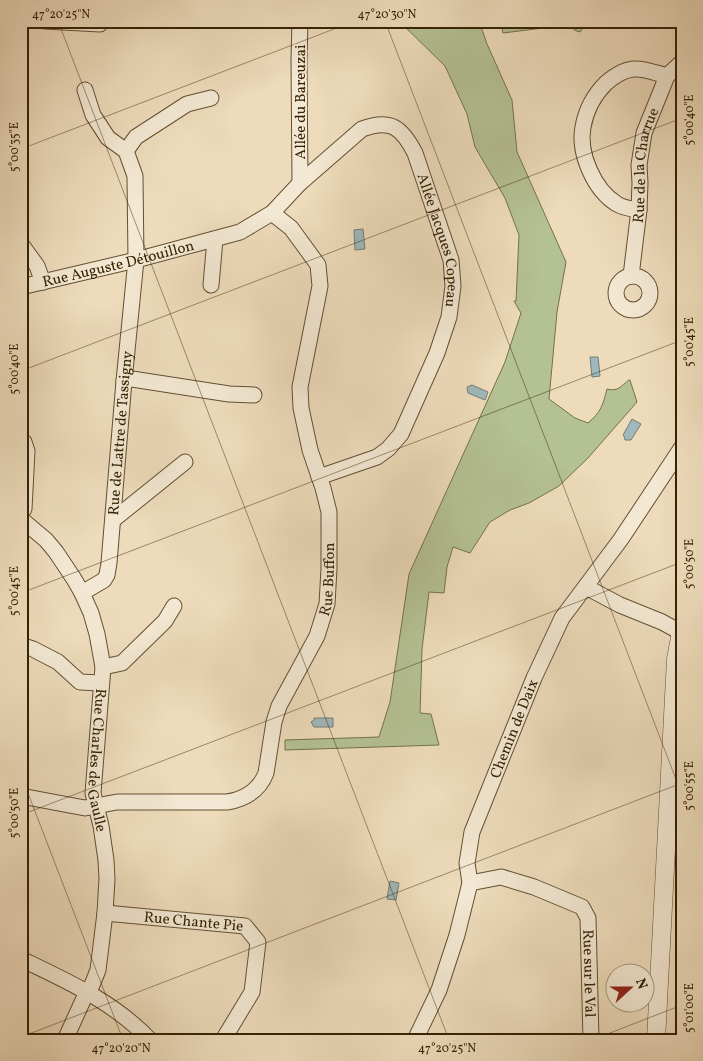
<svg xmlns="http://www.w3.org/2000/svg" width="703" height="1061" viewBox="0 0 703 1061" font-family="Vollkorn,serif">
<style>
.green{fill:#b4c193;stroke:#74724b}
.water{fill:#9eb8bb;stroke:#747c71}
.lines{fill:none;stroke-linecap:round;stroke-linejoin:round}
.minor-casing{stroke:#635031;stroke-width:17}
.tertiary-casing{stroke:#635031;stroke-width:19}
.minor{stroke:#f3e8d3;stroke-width:15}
.tertiary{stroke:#f3e8d3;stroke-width:18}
.ticks{fill:none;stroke:#352203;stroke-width:1;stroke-opacity:0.45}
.labels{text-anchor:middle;stroke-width:4;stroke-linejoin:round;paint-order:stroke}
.street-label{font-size:15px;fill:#352203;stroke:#f3e8d3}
.neatline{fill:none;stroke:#352203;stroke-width:2}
.ticks-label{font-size:12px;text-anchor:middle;fill:#352203}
</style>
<rect width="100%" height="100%" fill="#eddbbb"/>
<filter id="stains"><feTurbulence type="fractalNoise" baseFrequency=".004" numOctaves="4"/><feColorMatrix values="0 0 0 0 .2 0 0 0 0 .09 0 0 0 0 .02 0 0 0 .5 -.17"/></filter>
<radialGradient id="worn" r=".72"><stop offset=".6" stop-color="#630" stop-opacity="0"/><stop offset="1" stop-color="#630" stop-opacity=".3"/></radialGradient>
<path class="green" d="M399,21H479L487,44L512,100L517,152L566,262L557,312L549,399L575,418L588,423C601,412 603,405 607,389C618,392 621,386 629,380H630L637,402L588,458L559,486L529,503L510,510L490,522L470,553L453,547L447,567L444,593L429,592L422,649L420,713L431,714L439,745L285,750V740L379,737L390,702L409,574L505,362L521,313L514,301H516L519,235L505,198L475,147L467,114L445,66Z
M500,21H585L584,27L580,32C574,31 572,27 567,25L503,33Z"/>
<path class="water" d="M363,229L365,249L355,250L354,230Z
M590,357H598L600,376L592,377Z
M472,385L488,392L485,400L468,393L467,387Z
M632,419L641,424L631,440H625L624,436L623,435Z
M314,718H333V727H314L311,722L314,720Z
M390,881L399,883L396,900L387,899Z"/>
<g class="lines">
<g class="minor-casing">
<g id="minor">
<path d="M45,21L100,24"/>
<path d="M126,151L136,137L187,104L211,98"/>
<path d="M300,183L299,60L300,21"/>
<path d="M639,210C631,209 623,208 617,204C594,190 578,153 583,127C586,110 594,95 606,83C613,77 623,70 633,69C644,68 656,73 667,76"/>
<path d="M21,244L37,266L43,282"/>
<path id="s1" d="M631,276L639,210L640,183L639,165L644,133L667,76L682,62"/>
<circle cx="633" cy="293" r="17"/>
<path d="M211,285L215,239"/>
<path id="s2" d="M21,287L136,260L240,232L272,213L300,183L362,129C391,118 402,128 415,153L451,260L453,286L449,317L437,353L401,434L388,449L377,457L319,477"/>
<path d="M124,381L132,379L229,394L254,395"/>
<path d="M21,513L24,509L27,451L24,442"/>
<path id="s3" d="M21,519L46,540L56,552L74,579L82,593L91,613L97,634L103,667L93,793L101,826L106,860L107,879L105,913L98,970L92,985L84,998L65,1040"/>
<path d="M113,520L185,462"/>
<path d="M586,587L620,605L662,622L682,633"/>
<path id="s4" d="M82,593L104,580L107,575L109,563L124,381L136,260L135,176L126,151L108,138L93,115L85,90"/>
<path d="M21,645L33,649L58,662L80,682L101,683"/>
<path d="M103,667L122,663L165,621L174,606"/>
<path d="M670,788L682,791"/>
<path id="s5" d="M21,796L85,808L117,802H227C245,799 259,791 266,773L274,722L279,706L317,636L327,604L329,569V512L323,488L310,450L301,408L300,387L320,286L318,265L291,228L272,213"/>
<path id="s6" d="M470,883L501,877L534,887L582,907L588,918L591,1040"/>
<path id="s7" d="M105,913L245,926L258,942L252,992L223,1040"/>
<path d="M21,959C67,981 114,1002 150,1040"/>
<path id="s8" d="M415,1040L439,990L457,935L470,883L467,863L472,832L534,678L562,618L621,539L682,447"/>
</g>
</g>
<g class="tertiary-casing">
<path id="tertiary" d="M656,1040L676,659L682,627"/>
</g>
<use href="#minor" class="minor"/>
<use href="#tertiary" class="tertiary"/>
</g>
<path class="ticks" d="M58,21L449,1040M385,21L682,795M21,149L355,21M21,371L682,118M21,593L682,340M21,775L123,1040M21,815L682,562M21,1037L682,783M592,1040L682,1005"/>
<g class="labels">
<g class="street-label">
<text transform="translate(300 102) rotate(-90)" y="5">Allée du Bareuzai</text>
<text dy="5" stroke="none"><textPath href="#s1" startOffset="112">Rue de la Charrue</textPath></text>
<text dy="5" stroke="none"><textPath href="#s2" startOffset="544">Allée Jacques Copeau</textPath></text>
<text dy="5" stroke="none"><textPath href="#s2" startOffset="100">Rue Auguste Détouillon</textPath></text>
<text dy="5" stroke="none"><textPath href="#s4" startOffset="174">Rue de Lattre de Tassigny</textPath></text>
<text dy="5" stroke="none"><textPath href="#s5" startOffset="465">Rue Buffon</textPath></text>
<text dy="5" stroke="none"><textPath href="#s8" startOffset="330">Chemin de Daix</textPath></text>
<text dy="5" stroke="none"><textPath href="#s3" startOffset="268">Rue Charles de Gaulle</textPath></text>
<text dy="5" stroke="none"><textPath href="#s7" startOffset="89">Rue Chante Pie</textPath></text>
<text dy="5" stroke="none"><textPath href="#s6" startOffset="186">Rue sur le Val</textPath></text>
</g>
</g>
<rect width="703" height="1061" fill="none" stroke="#eddbbb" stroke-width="55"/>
<g transform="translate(630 988) rotate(69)"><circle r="24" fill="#f3e8d3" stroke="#a79980"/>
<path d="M0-4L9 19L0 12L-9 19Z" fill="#8f2418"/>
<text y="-8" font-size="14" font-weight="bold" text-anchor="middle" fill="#352203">N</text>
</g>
<rect x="28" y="28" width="648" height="1006" class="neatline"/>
<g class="ticks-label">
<text x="61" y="18">47°20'25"N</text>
<text x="387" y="18">47°20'30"N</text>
<text transform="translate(689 120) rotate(-90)" y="4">5°00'40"E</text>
<text transform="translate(14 147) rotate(-90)" y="4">5°00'35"E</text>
<text transform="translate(689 342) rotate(-90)" y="4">5°00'45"E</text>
<text transform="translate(14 369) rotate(-90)" y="4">5°00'40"E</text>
<text transform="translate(689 564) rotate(-90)" y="4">5°00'50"E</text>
<text transform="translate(14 591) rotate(-90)" y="4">5°00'45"E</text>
<text transform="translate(689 786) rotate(-90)" y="4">5°00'55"E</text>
<text transform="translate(14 813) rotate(-90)" y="4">5°00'50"E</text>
<text transform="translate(689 1008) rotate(-90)" y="4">5°01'00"E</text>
<text x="121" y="1052">47°20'20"N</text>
<text x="447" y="1052">47°20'25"N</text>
</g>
<rect width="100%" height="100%" filter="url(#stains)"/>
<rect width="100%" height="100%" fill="url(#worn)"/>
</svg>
